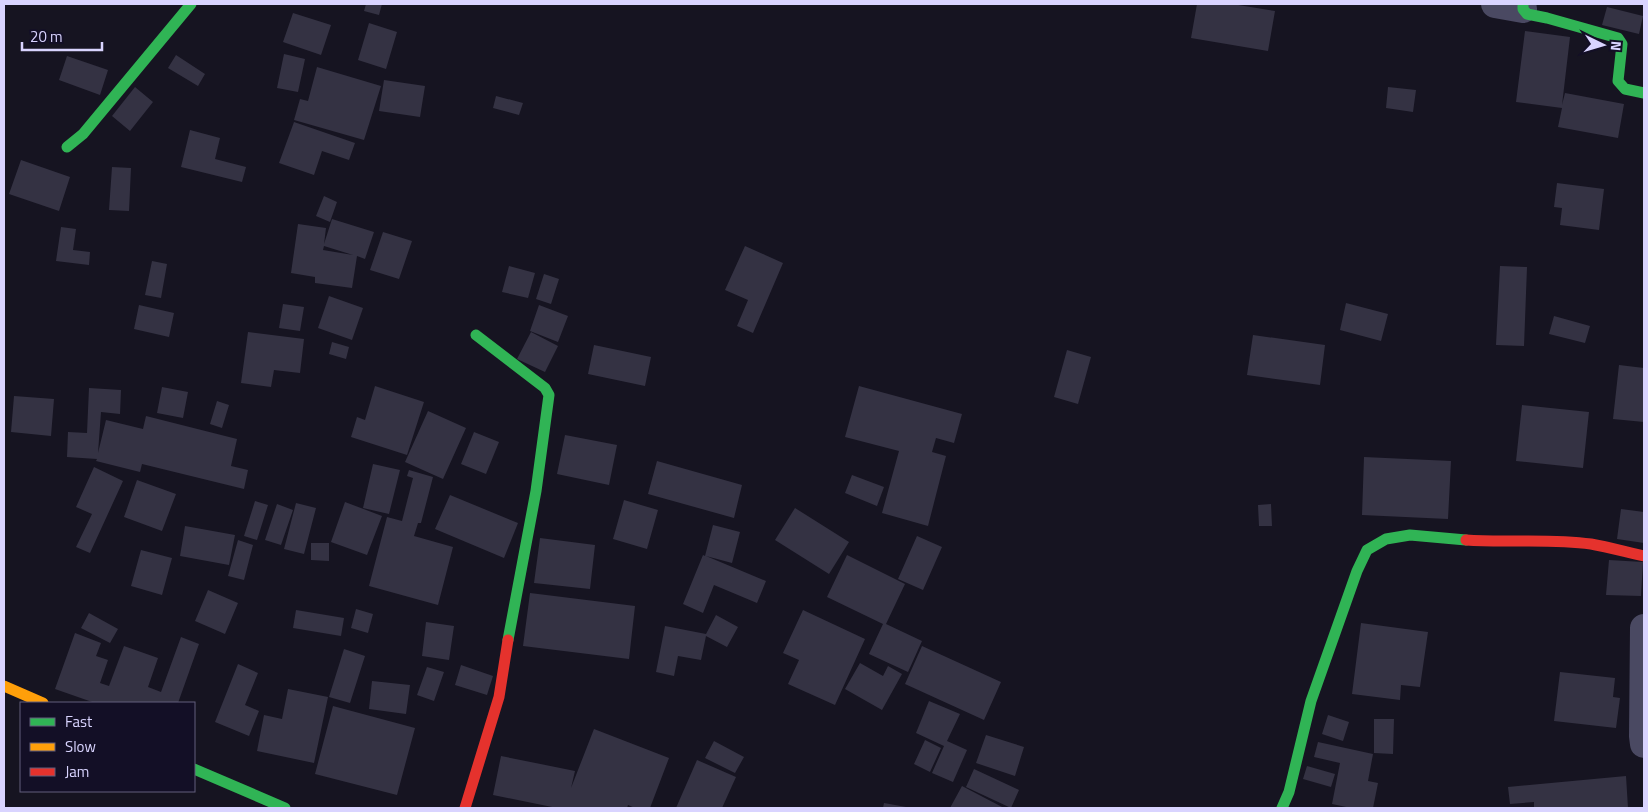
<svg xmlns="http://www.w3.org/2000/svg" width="1648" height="812" viewBox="0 0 1648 812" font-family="'Titillium Web',sans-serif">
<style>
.building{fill:#343243;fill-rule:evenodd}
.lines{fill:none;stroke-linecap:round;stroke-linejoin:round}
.street{stroke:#4a4962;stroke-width:28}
.fast{stroke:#30b455;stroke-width:11}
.slow{stroke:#ff9f0a;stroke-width:11}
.jam{stroke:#e5322d;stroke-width:11}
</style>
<rect width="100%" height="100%" fill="#161421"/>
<path class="building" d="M366,4H382L379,15L364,11Z
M1197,4H1232L1275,11L1268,51L1191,38Z
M1607,7L1643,16L1639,34L1602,25Z
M293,13L331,25L321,55L283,42Z
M369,23L397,32L386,69L358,60Z
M1525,31L1570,37L1562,105L1565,93L1624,104L1618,138L1558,127L1562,108L1516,102Z
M284,54L305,59L298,92L277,88Z
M176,55L205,74L198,86L168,68Z
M67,56L108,70L100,95L59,80Z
M317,67L381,86L364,140L294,120L300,99L308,101Z
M384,80L425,86L420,117L379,111Z
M135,87L153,102L130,131L112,116Z
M1388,87L1416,90L1413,112L1386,108Z
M496,96L523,103L519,115L493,108Z
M294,122L355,143L349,160L322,151L314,175L279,163Z
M190,130L220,138L215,159L246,167L242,182L181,167Z
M21,160L70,177L59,211L9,194Z
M112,167L131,168L129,211L109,210Z
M1557,183L1604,189L1599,230L1560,225L1562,208L1554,207Z
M324,196L337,202L330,222L316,216Z
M332,219L374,232L365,259L357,256L352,288L315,283V277L291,273L298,224L326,228L324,244ZM324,246L353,255L323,250Z
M61,227L76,229L73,250L90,252L89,265L56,261Z
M383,232L412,241L399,279L370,270Z
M745,246L783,263L753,333L737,326L748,300L725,290Z
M152,261L167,264L161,298L145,295Z
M509,266L535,273L528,298L502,292Z
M1500,266L1527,267L1524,346L1496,345Z
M544,274L559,279L551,304L536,299Z
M329,296L363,308L352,340L318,328Z
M1346,303L1388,314L1381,341L1340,330Z
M283,304L304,307L300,331L279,328Z
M139,305L174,313L169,337L134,329Z
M539,305L568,316L558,342L530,331Z
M1554,316L1590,326L1585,343L1549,334Z
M248,332L304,339L300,373L274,370L271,387L241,383Z
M531,332L558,346L545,372L517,359Z
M1253,335L1325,345L1320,385L1247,375Z
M332,342L349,347L346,359L329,354Z
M594,345L651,357L645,386L588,374Z
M1067,350L1091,357L1078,404L1054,397Z
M1619,365L1644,368V422L1613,419Z
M375,386L424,402L407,455L351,437L357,417L365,420Z
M859,386L962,414L954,443L936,438L932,452L946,456L928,526L882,513L899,451L845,437Z
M162,387L188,392L183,418L157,413Z
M89,388L121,390L120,414L101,412L98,453L106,420L143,429L146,416L237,439L231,466L248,470L244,489L142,464L140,472L96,461L97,459L67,457L68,432L87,433Z
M14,396L54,399L51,436L11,432Z
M217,401L229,405L222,428L210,424Z
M1522,405L1589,412L1583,468L1516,461Z
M428,411L466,428L443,479L405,462Z
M474,432L499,442L486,474L461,464Z
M565,435L617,445L609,485L557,474Z
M1364,457L1451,461L1448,519L1362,515Z
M657,461L742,485L734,518L648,494Z
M373,464L400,470L389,514L363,508Z
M94,467L123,481L90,553L76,547L92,514L76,507Z
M409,470L433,477L421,523H418L414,536L453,547L438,605L369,586L387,517L402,521L413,478L407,476Z
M852,475L884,487L877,506L845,493Z
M137,480L176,494L162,531L124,517Z
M450,495L518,523L504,558L435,529Z
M624,500L658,510L647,549L613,539Z
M255,501L268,505L257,540L244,536Z
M345,502L382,516L367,555L331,542Z
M296,503L316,508L304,554L284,549Z
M277,504L293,510L281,545L265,540Z
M1271,504L1272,526H1259L1258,505Z
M795,508L849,542L829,574L775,540Z
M1621,509L1644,512V543L1617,539Z
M713,525L740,532L732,563L706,556L766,581L757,603L714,585L703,613L683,604L703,555L705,556Z
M185,526L235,535L229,565L180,556Z
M917,536L942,547L923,590L898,579Z
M540,538L595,545L590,589L534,583Z
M238,540L253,545L244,580L228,576Z
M311,543H329V561L311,560Z
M141,550L172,558L162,595L131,586Z
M847,555L905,584L886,624L922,641L908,672L869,654L883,624L827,597Z
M1609,560L1643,562L1641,596L1606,595Z
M208,590L238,603L225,634L195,621Z
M530,593L635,606L629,659L523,646Z
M356,609L373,614L368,633L351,628Z
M296,610L344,618L341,636L293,628Z
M803,610L865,639L835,705L788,684L799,660L783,653Z
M89,613L118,629L110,643L81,628Z
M716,615L738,627L727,647L706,636L701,660L678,656L674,676L656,672L665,626L706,634Z
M426,622L454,626L449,660L422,656Z
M1361,623L1428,632L1420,687L1401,685L1400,700L1352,694Z
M75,633L101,643L96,656L108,660L100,683L109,686L124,646L158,658L148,687L161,692L181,637L199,644L178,703H95L55,689Z
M922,646L1001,682L984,720L905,684Z
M344,649L365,656L350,703L329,697Z
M860,663L883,676L888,666L902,674L882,710L845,689Z
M238,664L258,673L245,705L259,711L249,736L215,722Z
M461,665L493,676L487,695L455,685Z
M427,667L444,672L434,701L417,695Z
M1560,672L1615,678L1613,697L1620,698L1616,728L1554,721Z
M372,681L410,685L406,714L369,709Z
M288,689L328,697L314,763L257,751L264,715L282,719Z
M929,701L960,714L947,741L967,750L953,782L932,773L944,746L916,733Z
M333,706L415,728L397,795L315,774Z
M1328,715L1349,722L1343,741L1322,734Z
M1374,719H1394L1393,754L1374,753Z
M594,729L669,758L650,808H635L628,805L627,808H557L493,795L501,756L575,771L571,788Z
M986,735L1024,747L1015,776L976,763Z
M925,740L941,748L930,772L914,764Z
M714,741L744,757L735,773L705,758Z
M1318,742L1373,754L1368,781L1378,783L1373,808H1351L1332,804L1340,763L1314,757Z
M697,760L736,777L722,808H676Z
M1307,766L1335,774L1331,787L1303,779Z
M974,769L1019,790L1011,808L966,787Z
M1626,776L1628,808H1534V802L1510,804L1508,787Z
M962,786L1004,808H950Z
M884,803L906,807V808H883Z"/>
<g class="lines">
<path class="street" d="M1495,4L1523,9
M1644,628L1643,736L1644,744"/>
<path class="fast" d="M1523,4V9L1527,14L1547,18L1618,38L1622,44L1618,81L1625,89L1644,93
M67,147L83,134L191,4
M476,335L545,388L549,395L536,491L508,640
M194,769L285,808
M1282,808L1289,792L1311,701L1357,571L1367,550L1386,539L1410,535L1466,540"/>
<path class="slow" d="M4,686L43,703"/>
<path class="jam" d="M1466,540C1507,543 1549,538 1591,544C1608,547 1626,552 1644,556
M465,808L499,697L508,640"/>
</g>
<rect width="1648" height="812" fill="none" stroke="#d9d4ff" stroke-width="10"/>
<rect x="20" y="702" width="175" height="90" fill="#130f26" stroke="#625e7d"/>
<rect x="30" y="718" width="25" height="8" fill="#30b455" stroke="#625e7d"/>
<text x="65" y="727" font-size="15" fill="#d9d4ff">Fast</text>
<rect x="30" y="743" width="25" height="8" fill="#ff9f0a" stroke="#625e7d"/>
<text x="65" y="752" font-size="15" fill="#d9d4ff">Slow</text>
<rect x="30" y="768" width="25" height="8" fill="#e5322d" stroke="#625e7d"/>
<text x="65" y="777" font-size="15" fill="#d9d4ff">Jam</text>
<g transform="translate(1603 45) rotate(95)" stroke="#130f26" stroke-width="4" paint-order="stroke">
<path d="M0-4L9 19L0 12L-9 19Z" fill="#d9d4ff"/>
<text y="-8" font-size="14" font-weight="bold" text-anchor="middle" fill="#d9d4ff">N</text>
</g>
<path d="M22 42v8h80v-8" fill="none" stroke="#d9d4ff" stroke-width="2.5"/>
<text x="30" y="42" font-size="15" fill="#d9d4ff" stroke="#130f26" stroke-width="4" paint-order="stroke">20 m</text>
</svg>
